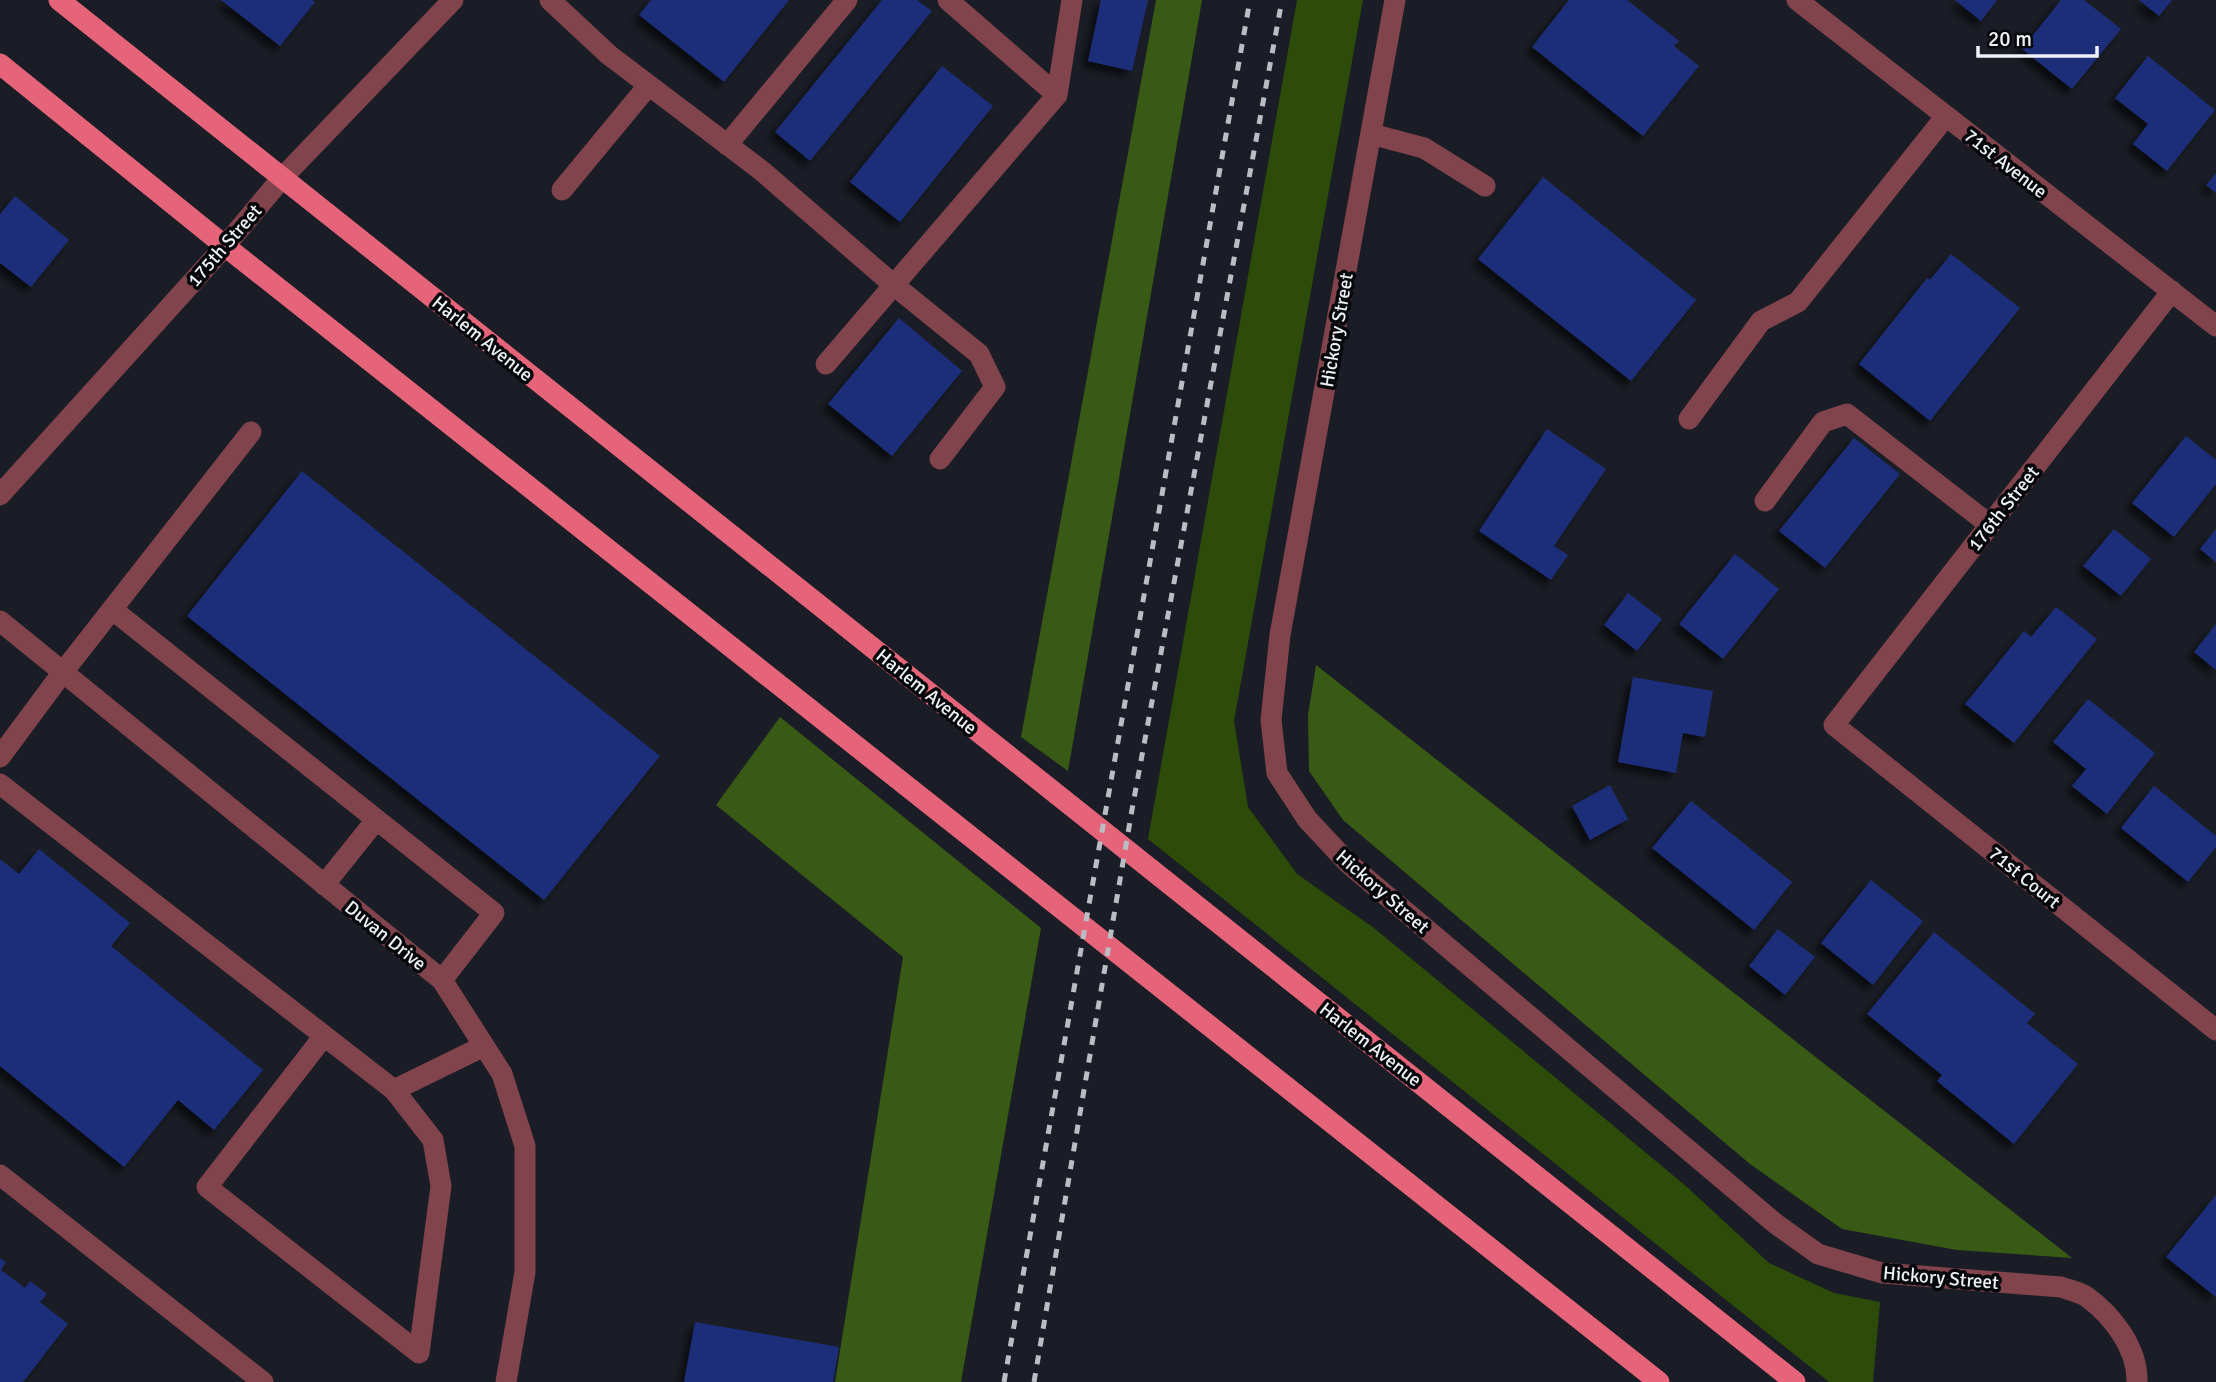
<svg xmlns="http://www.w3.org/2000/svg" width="2216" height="1382" viewBox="0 0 2216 1382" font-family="Signika,sans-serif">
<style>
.green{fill:#2d4b09}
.forest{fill:#385a15}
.building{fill:#1d2f7a;filter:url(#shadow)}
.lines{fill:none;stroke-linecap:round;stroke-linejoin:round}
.minor{stroke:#81434c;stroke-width:21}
.major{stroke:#e5647a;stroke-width:21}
.rail{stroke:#babdc3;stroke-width:5;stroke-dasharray:9 9;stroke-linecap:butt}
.labels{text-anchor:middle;stroke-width:7;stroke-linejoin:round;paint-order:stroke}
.street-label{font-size:19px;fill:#eef1f6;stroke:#06080b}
</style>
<defs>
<filter id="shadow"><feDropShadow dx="-6" dy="6" stdDeviation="3.5" flood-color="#0009"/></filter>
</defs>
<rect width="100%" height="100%" fill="#1a1d25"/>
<path class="green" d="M1297,0H1363L1234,721L1248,807L1297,874L1374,928L1556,1078L1687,1187L1769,1263L1834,1293L1880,1302L1873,1382H1829L1148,839Z"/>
<path class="forest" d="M1156,0H1202L1068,771L1021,737Z
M1316,665L2072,1258L1957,1250L1842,1229L1750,1164L1343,820L1309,771L1308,715Z
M780,717L1041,928L961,1382H835L903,957L716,805Z"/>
<path class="building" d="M221,0H312L315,2L280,46Z
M651,0H789L724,82L639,15Z
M882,0H917L932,11L810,161L775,132Z
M1101,0H1148L1132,71L1088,61Z
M1569,0H1627L1679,41L1674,46L1699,66L1643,136L1532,47Z
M1955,0H1997L1981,21Z
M2061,0H2084L2121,29L2072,89L2022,49Z
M2139,0H2172L2159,16Z
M2148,56L2215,110L2167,171L2133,144L2148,124L2115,98Z
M942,66L993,106L900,222L850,182Z
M2216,173V193L2206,185Z
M1543,177L1696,300L1631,381L1478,259Z
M15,196L69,240L31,287L0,263V214Z
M1951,254L2020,308L1930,421L1859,364L1927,278L1930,280Z
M899,318L962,371L892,456L828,404Z
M1547,429L1606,469L1554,546L1568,555L1551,580L1479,531Z
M2186,436L2216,460V484L2174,537L2132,503Z
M1854,438L1900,474L1825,568L1779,531Z
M302,471L660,756L544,900L187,616Z
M2114,529L2151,559L2121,596L2083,566Z
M2216,529V562L2200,549Z
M1735,554L1779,589L1723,659L1679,624Z
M1628,593L1662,619L1637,651L1604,625Z
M2056,607L2097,639L2014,743L1965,704L2024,631L2031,637Z
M2216,624V670L2194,652Z
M1633,677L1713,691L1705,737L1683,733L1676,773L1618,762Z
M2088,699L2155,753L2107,814L2072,786L2086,769L2053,742Z
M1610,785L1628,819L1590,840L1572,806Z
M2154,786L2216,836V847L2188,882L2121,828Z
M1691,801L1792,882L1754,930L1652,848Z
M39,849L130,923L111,946L263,1070L214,1130L178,1100L124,1167L0,1066V859L19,874Z
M1871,880L1923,921L1873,985L1821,943Z
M1778,929L1815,957L1785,995L1749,966Z
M1934,932L2035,1014L2027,1023L2078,1064L2014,1144L1937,1081L1942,1075L1867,1014Z
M2216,1195V1297L2166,1257Z
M0,1258L6,1262L1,1270L25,1288L30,1281L47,1294L40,1302L68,1324L23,1382H0Z
M695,1322L839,1347L833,1382H684Z"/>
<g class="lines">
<path class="minor" d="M550,0L609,55L762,171L895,286L979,354L995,387L940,459
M948,0L1057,95
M1395,0L1280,635L1271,720L1277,773L1307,819L1349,864L1776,1224L1818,1254L1882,1273L2061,1287C2069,1290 2080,1292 2087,1297C2113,1316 2138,1349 2137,1382
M1797,0L2216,326
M1371,134L1424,148L1485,186
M727,145L847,0
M562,190L648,86
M2172,291L1834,725L2216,1030
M826,364L1057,95L1072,0
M1689,419L1761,321L1798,302L1946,116
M0,495L225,246L282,178L453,0
M1765,501L1823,422L1847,414L1990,525
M113,610L494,913L442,980
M0,621L442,980L502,1074L525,1146V1272L506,1382
M0,757L63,672L251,432
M0,784L394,1090L484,1046
M324,885L376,820
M324,1036L207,1187L419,1353L441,1186L433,1140L394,1090
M0,1175L263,1382"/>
<path class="major" d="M59,0L1795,1382
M0,64L225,246L1659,1382"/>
<path class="rail" d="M1004,1382L1250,0
M1034,1382L1133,804L1282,0"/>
</g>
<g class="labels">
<g class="street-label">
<text transform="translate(2006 163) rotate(38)" y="7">71st Avenue</text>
<text transform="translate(224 245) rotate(-49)" y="7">175th Street</text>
<text transform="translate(1336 330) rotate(-80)" y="7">Hickory Street</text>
<text transform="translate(483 338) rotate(39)" y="7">Harlem Avenue</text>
<text transform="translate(2003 508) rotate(-52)" y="7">176th Street</text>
<text transform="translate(927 691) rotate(39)" y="7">Harlem Avenue</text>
<text transform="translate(2025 877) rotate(39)" y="7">71st Court</text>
<text transform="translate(1383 891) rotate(41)" y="7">Hickory Street</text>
<text transform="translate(386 935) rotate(39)" y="7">Duvan Drive</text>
<text transform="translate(1371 1044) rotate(38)" y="7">Harlem Avenue</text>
<text transform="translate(1941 1277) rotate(5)" y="7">Hickory Street</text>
</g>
</g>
<path d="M1978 46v10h119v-10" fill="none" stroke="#eef1f6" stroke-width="3.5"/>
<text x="1988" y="46" font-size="21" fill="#eef1f6" stroke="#06080b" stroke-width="5" paint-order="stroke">20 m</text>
</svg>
